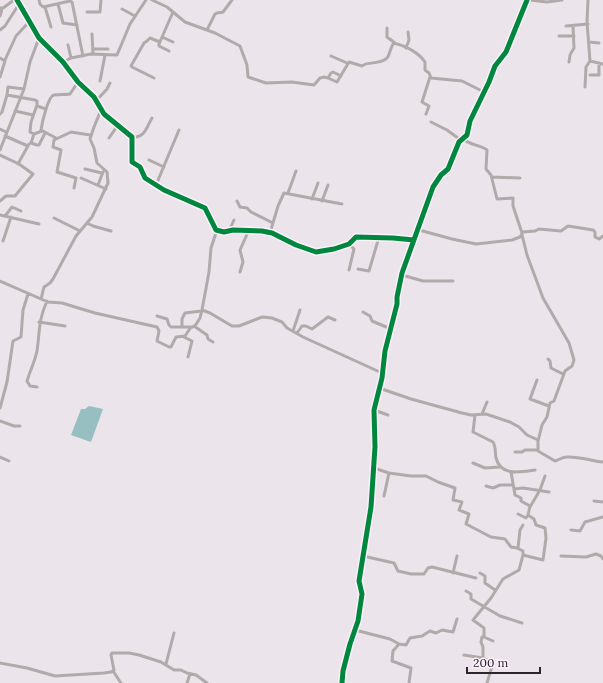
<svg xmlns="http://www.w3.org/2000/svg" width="603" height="683" viewBox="0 0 603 683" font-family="Lora,serif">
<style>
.water{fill:#97bfc2}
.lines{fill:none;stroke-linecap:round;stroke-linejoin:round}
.minor{stroke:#b1aaaa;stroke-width:3}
.cycleway-casing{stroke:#fbf0fb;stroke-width:8}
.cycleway{stroke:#00873e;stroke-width:5}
</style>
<rect width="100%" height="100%" fill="#ebe5eb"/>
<path class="water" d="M89,406L103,409L91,442L71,435L81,409H85Z"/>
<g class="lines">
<path class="minor" d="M17,0L39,38L63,62L78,82L94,97L104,114L132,137V162L140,167L145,178L164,190L205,208L216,230L224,232L233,230L262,231L272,233L296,245L316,252L334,249L349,244L356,237L393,238L414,240
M39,0L40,4L43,7L70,1L72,2L83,56
M152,0L167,7L185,22L215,33L240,46L247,65L248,77L266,83L292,82L314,85L320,78L324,77L328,78L337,82L349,62L362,66C368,61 380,65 387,58C390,55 390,47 394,43C405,46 418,52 425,62V70L429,73L431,78L462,81L484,92
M530,0L547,2L562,0
M588,0L587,22L590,61L603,64
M58,4L63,23L77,25
M45,7L51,27
M0,8H3L14,0
M122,9L135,16
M87,12H100L101,0
M0,16L2,9
M566,26L588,24
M387,28V37L395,43
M0,30L5,26L19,4
M207,30L215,14L217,13L223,12L232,0
M92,34L93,54
M559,36H574
M162,37L173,42
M589,42L599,43
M68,45L71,58
M406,48L409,40L408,32
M93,49H108
M169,51L159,46V44L173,12
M331,56L347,63
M0,58L5,61L0,77
M5,60L16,36L29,22
M63,62L71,58L91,54L117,55L130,24L146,0
M569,62L570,55L574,48L573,26
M590,75H599V63
M154,78L132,67L131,66L144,43L147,41L150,38L160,42
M328,78L331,73L333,72L341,76
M100,81L105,55
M585,87L586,67L590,61
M7,95L8,87L24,89
M96,101L107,89L110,83
M15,111L33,115
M0,114L2,112L7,95L35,100L37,101V106L46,109
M426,114L429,106L422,102L430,77
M431,122L447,130L462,141
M0,129L6,132
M34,134L30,132L31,122L37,105
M5,136L28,146
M132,137C145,138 146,128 152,118
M56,138L41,130C42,123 48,96 54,95C59,94 65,95 70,94L78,82
M109,138L118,125
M463,139C470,145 480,145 487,150L486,169L491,175L497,199L513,198V206L522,233
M31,143L34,134L42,131
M0,150L24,89L30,62L39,38
M0,155L19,164L33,174L15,196H6L0,201
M149,160L164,167
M18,164L29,144L31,143L37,145H39L45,133
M85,169L102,173
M492,177L520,178
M81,178L106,189
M98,185L103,172
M156,185L179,130
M74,188L76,178L57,172L61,150L53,147L54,140L71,132L90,135
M288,193L296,171
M312,199L318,183
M237,201L240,207L247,208L251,212L273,223
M322,201L328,185
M0,215L39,224
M5,216L12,207L21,211
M54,218L80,231
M87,223L93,226L111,231
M217,230L211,248L209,272L202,310L210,313L232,326H239L262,317L272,318L282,322L287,328L303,337L382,373
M419,230L452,239L476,244L512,240L520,237L523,232L535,231L539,229L561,231L568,226L593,230L595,232V237L599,239L603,236
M229,231L234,220
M270,233L278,206L284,193L342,204
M522,235L527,255L543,298L569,343L574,360L572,366L565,371L554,401L550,403L547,417L542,425L538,441
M3,241L11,217
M349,244L354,249L349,270
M358,269L369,271L379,237
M240,272L243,262L240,250L249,230
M402,275L423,281H453
M0,281L48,302L62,303L95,313L157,327L159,331L157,341L169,347H171L176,337L185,336L191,327
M41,299L44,287L50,283L53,279L76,236L92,217L108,183L107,172L97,163L94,148L90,139L94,127L101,110
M363,312L370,316L372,321L391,329
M157,316L167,319L169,325L171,327H193L195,326L200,318L202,310
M39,322L65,326
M194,326L207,335L208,339L213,342
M182,327V319L185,313L201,311
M293,331L300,310
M297,333L302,326H306L312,329L328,317L335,320
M184,337L192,341L188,357
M548,359L550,361L551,368L563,374
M537,380L530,399L549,406
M37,387L30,386L27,381C30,371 35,361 37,351C40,331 38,321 47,301
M379,388L411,399L462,413L471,415L486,414L510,422L519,427L527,435L538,440V451L555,461C559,460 562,457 567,457C579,456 591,461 603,462
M0,408L7,382L13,341L21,337L23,310L28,294
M374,410L388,415
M482,414L487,402
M475,415L473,432L493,442C496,447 495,453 496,458C501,477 521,472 535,470
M0,421L14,426H20
M515,452H522L525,450H538
M0,457L9,461
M473,463L485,468L500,467
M374,468L389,473L384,496
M389,473L411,476H426L438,482L455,488L453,500L462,502L459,510L469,514L466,524L491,537L505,539L511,547L517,548L523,551V555L543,560L546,538L545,528L536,525L534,519L528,515L530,506L521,501V498L515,495L511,472
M486,486L493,488L500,485H513
M514,489L523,488L549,492
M594,501L603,502
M530,507L540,490L545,476
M518,514L526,518L528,515
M571,530L580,531L585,522L603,517
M518,548L520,530L523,525
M363,556L394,563L398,571L411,574H424L428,568L432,567L476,578
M561,556L586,557L596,554L601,556L603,559
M453,573L457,556
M480,573L485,576V583L495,590
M466,591L471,594V599L500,616L522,623
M355,630L390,639L399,644L406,645L410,638L422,636L430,631L436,633L442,630L453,632L457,619
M483,637H482L481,642L483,647V658L493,663L487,683
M493,641L484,637V628L473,620L491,598L503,579L519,570L523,555
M399,644L393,651L392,661L411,668L409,683
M464,655L483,658
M0,663L27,668L55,676L104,673L111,672L114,670L111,655L112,653H129L139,655L161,662L174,670H181L187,673L196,675L207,683
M166,664L174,633
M113,671L121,683
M187,683L190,674
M342,683L343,671L350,644L358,621L362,594L359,581L371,507L375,447L374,410L382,378L385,351L397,304V297L402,273L433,187L441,175L448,169L459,142L467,135L470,121L489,82L495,66L506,52L527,0"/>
<g class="cycleway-casing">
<path id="cycleway" d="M17,0L39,38L63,62L78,82L94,97L104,114L132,137V162L140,167L145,178L164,190L205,208L216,230L224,232L233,230L262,231L272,233L296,245L316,252L334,249L349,244L356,237L393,238L414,240
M342,683L343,671L350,644L358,621L362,594L359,581L371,507L375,447L374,410L382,378L385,351L397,304V297L402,273L433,187L441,175L448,169L459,142L467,135L470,121L489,82L495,66L506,52L527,0"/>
</g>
<use href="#cycleway" class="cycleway"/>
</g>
<path d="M467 667v6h73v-6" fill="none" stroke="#2a262a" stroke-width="2"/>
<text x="473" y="667" font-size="12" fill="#2a262a" stroke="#fbf0fb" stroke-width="3" paint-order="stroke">200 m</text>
</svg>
